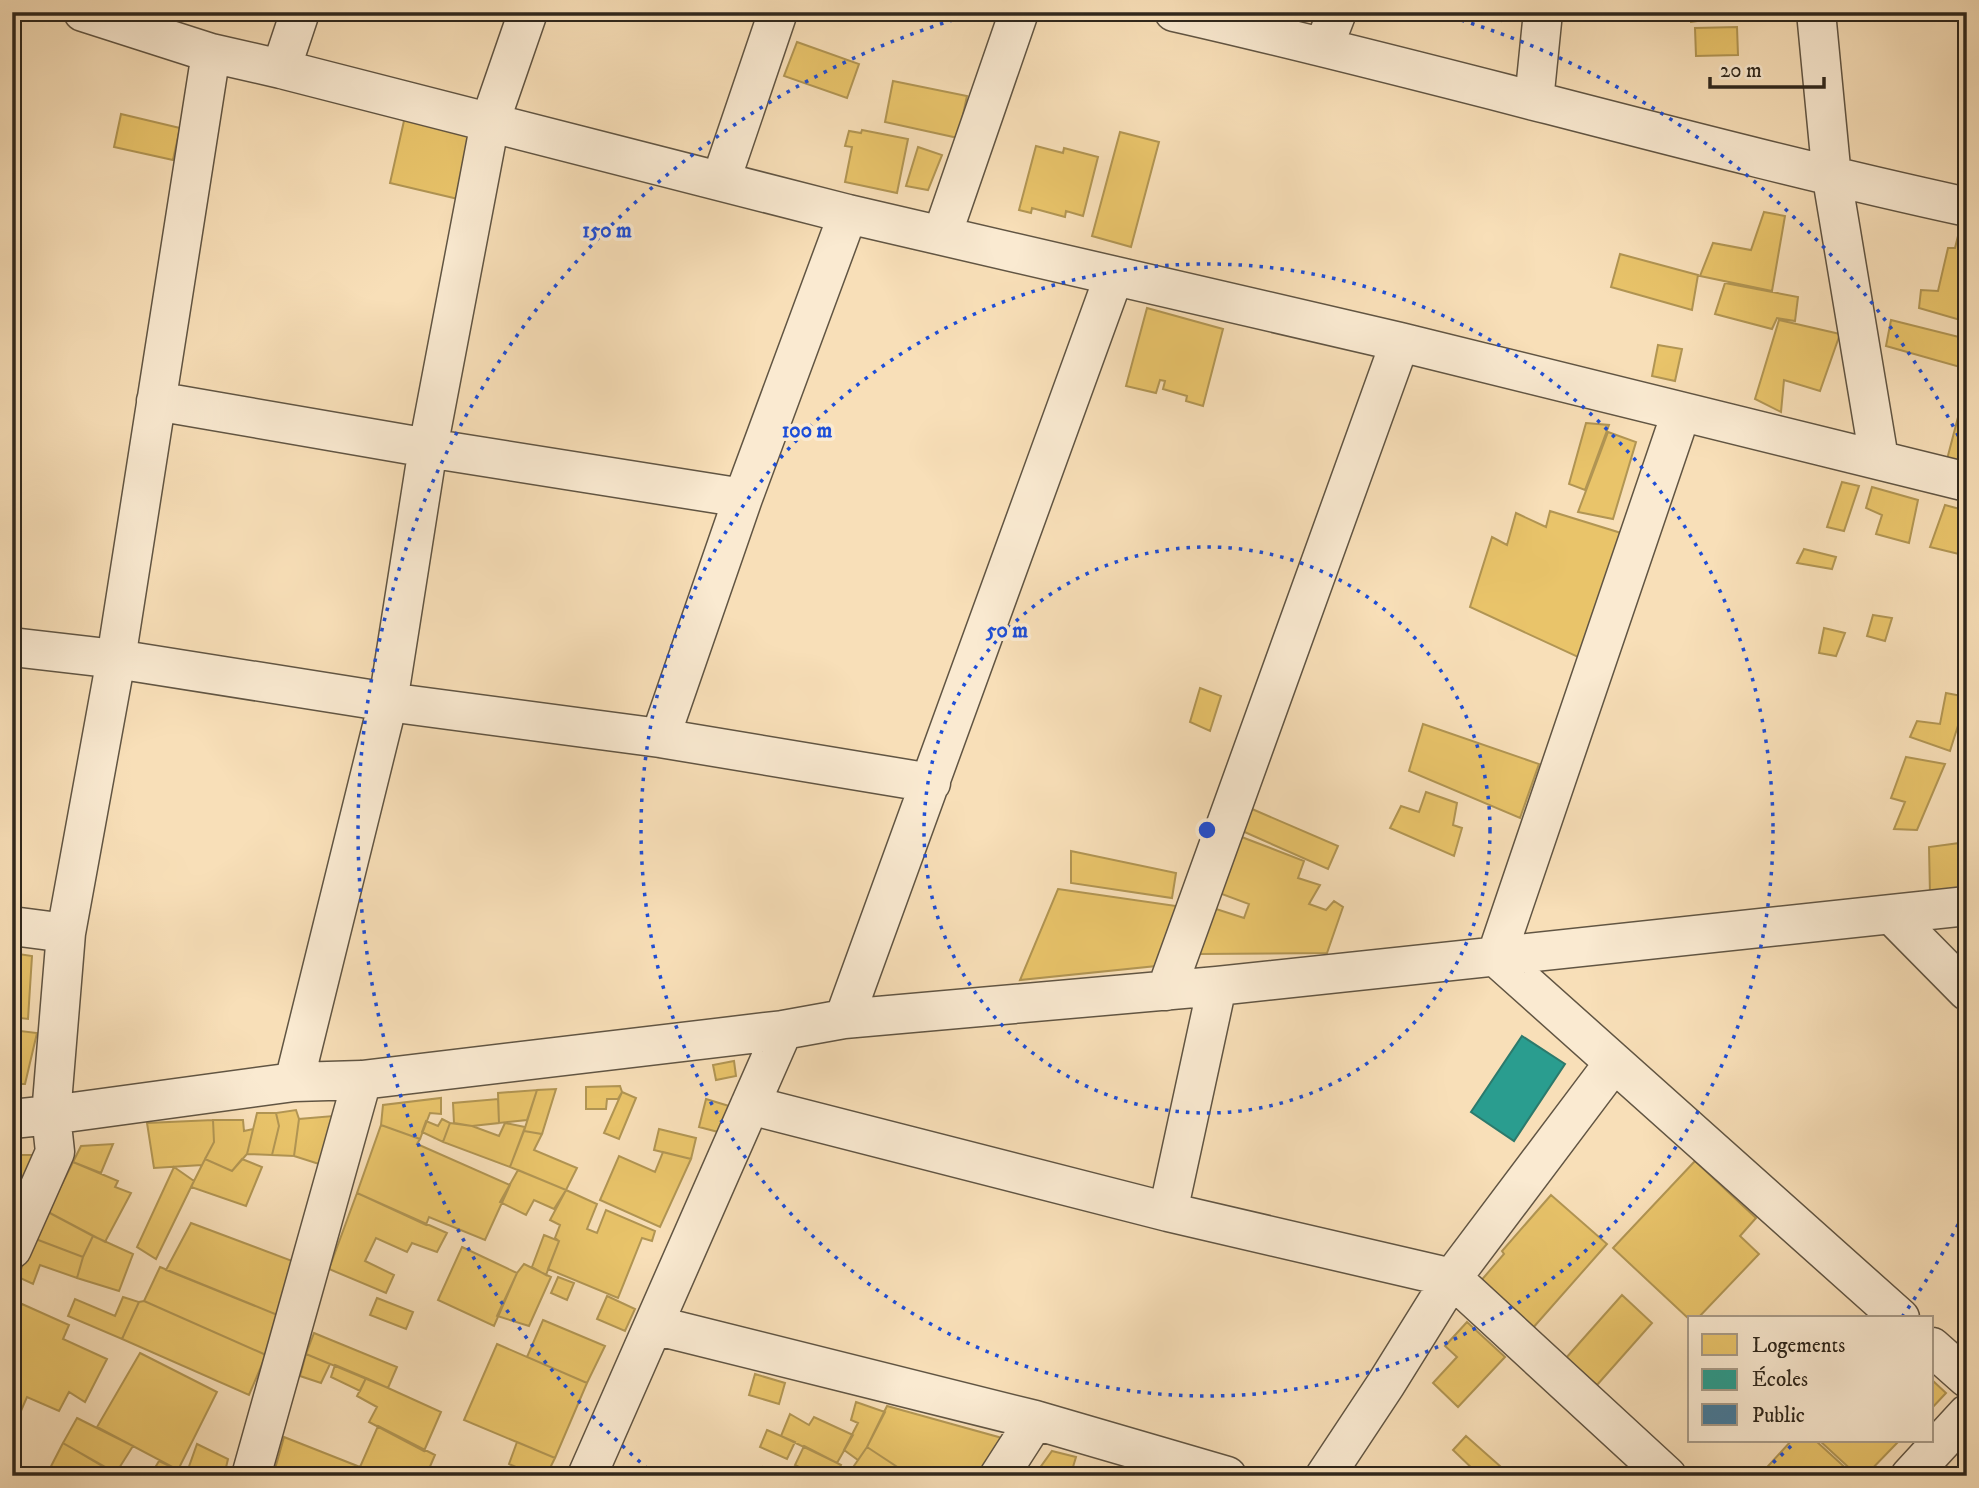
<svg xmlns="http://www.w3.org/2000/svg" width="1979" height="1488" viewBox="0 0 1979 1488" font-family="'IM FELL DW Pica',serif">
<style>
.homes{fill:#e9c46a;stroke:#b19553;stroke-width:2}
.schools{fill:#2a9d8f;stroke:#2c7a6c;stroke-width:2}
.public{fill:#457b9d;stroke:#3e6276;stroke-width:2}
.lines{fill:none;stroke-linecap:round;stroke-linejoin:round}
.minor-casing{stroke:#615543;stroke-width:41}
.minor{stroke:#faead1;stroke-width:38}
.ring{fill:none;stroke:#1d4ed8;stroke-width:3.5;stroke-dasharray:3.5 7}
.centre{fill:#1d4ed8;stroke:#faead1;stroke-width:3.5}
.ring-label{font-size:21px;text-anchor:middle;font-weight:bold;fill:#1d4ed8;stroke:#faead1;stroke-width:7;stroke-linejoin:round;paint-order:stroke}
</style>
<rect width="100%" height="100%" fill="#f8dfb8"/>
<filter id="stains"><feTurbulence type="fractalNoise" baseFrequency=".00286" numOctaves="4"/><feColorMatrix values="0 0 0 0 .2 0 0 0 0 .09 0 0 0 0 .02 0 0 0 .5 -.17"/></filter>
<radialGradient id="worn" r=".72"><stop offset=".6" stop-color="#630" stop-opacity="0"/><stop offset="1" stop-color="#630" stop-opacity=".3"/></radialGradient>
<path class="homes" d="M1689,12H1712L1713,19L1691,22Z
M1737,27L1738,55L1696,56L1695,28Z
M797,42L859,64L847,98L784,76Z
M893,81L967,96L958,138L885,122Z
M408,103L476,119L458,199L390,183Z
M121,114L180,128L173,160L114,147Z
M862,130L908,139L897,193L845,182L852,147L845,146L849,131L861,133Z
M1120,132L1159,142L1131,247L1092,236Z
M1036,146L1063,153L1064,148L1098,157L1083,216L1066,211L1065,217L1032,208L1031,213L1019,210Z
M918,147L942,155L928,190L906,186Z
M1764,212L1785,216L1772,291L1700,276L1713,243L1751,250Z
M1963,216L1967,217V322L1919,308L1921,290L1938,291L1948,248H1955Z
M1620,254L1698,275L1692,310L1611,287Z
M1725,283L1798,297L1795,321L1777,318L1772,329L1715,314Z
M1147,308L1223,329L1203,406L1186,401L1187,396L1163,389L1165,381L1160,380L1156,393L1126,386Z
M1779,320L1840,334L1820,391L1784,380L1781,412L1755,399Z
M1891,320L1967,339V369L1886,346Z
M1658,345L1682,349L1675,381L1652,376Z
M1962,402L1967,403V473L1945,467Z
M1586,423L1609,425L1585,490L1569,484Z
M1608,432L1636,442L1613,519L1578,512Z
M1842,482L1859,486L1844,531L1827,527Z
M1872,487L1918,500L1909,543L1876,534L1882,515L1866,508Z
M1945,505L1967,511V556L1930,547Z
M1550,511L1621,533L1578,657L1470,607L1492,537L1507,545L1516,513L1546,527Z
M1804,549L1836,557L1832,569L1797,563Z
M1873,615L1892,618L1885,641L1867,636Z
M1824,628L1845,633L1836,656L1819,653Z
M1200,688L1221,696L1210,731L1190,722Z
M1946,693L1967,697L1950,751L1910,737L1917,721L1940,724Z
M1423,724L1539,764L1520,818L1409,771Z
M1906,757L1945,764L1917,830L1894,829L1905,802L1891,798Z
M1426,792L1457,803L1453,825L1462,828L1454,856L1390,828L1401,806L1419,812Z
M1252,809L1338,846L1328,869L1240,830Z
M1239,836L1304,861L1298,878L1320,885L1309,904L1326,910L1334,901L1343,907L1327,953L1198,954L1213,908L1244,918L1249,904L1219,893Z
M1967,842V890L1930,894L1929,847Z
M1071,851L1176,873L1172,898L1071,883Z
M1058,889L1183,907L1166,965L1020,980Z
M12,953L32,956L28,1019L12,1017Z
M12,1030L37,1033L25,1084H12Z
M734,1061L736,1076L716,1080L713,1065Z
M620,1086L622,1092L618,1099H607L606,1109H586V1087Z
M556,1089L542,1134L524,1131L537,1090Z
M537,1090L527,1120L499,1123L498,1093Z
M622,1092L636,1098L619,1139L604,1133Z
M441,1098V1114L430,1113L420,1139L381,1125L383,1105Z
M498,1099L499,1123L472,1126L454,1123L453,1103Z
M706,1099L729,1106L722,1133L699,1127Z
M296,1110L299,1119L294,1156L272,1155L279,1126L276,1113Z
M257,1113H276L279,1126L272,1155L247,1154Z
M333,1116L319,1164L294,1156L299,1119Z
M442,1119L450,1123L443,1142L422,1132L426,1121L438,1126Z
M213,1120H243L244,1131L253,1129L247,1154L232,1171L205,1159L214,1142Z
M213,1120L214,1142L202,1165L154,1168L147,1123Z
M450,1123L472,1126L499,1136L505,1123L525,1127L510,1167L443,1142Z
M381,1125L420,1139L417,1144L510,1185L485,1240L429,1217L426,1225L357,1193Z
M659,1129L696,1138L691,1159L654,1150Z
M524,1131L542,1134L534,1150L577,1168L566,1190L510,1167Z
M113,1144L101,1173L73,1162L81,1146Z
M663,1152L691,1159L660,1227L600,1200L619,1156L655,1172Z
M12,1155H36L12,1203Z
M205,1159L232,1171L242,1159L262,1167L246,1206L191,1187Z
M1695,1161L1756,1218L1740,1236L1759,1254L1698,1318H1690V1320L1613,1248Z
M73,1162L118,1181L115,1187L131,1193L105,1242L48,1212Z
M174,1167L194,1181L156,1259L137,1247Z
M518,1170L566,1190L554,1209L534,1200L526,1215L500,1202Z
M566,1190L597,1204L587,1229L597,1233L606,1210L655,1231L652,1241L642,1238L618,1298L548,1269L559,1241L555,1238L560,1225L550,1220Z
M357,1193L447,1233L437,1252L412,1243L407,1252L376,1238L365,1261L394,1275L386,1293L329,1269Z
M1551,1195L1607,1244L1532,1329L1479,1283L1504,1254L1502,1251Z
M48,1212L93,1236L83,1257L33,1238Z
M191,1223L295,1262L280,1316L166,1270Z
M544,1235L559,1241L546,1275L532,1267Z
M93,1236L133,1254L119,1291L77,1278L83,1257Z
M33,1238L83,1257L77,1278L40,1265L33,1284L18,1277Z
M462,1247L517,1273L494,1326L438,1300Z
M524,1264L551,1277L529,1326L497,1316L517,1273Z
M160,1267L280,1316L266,1355L144,1301Z
M558,1277L574,1283L567,1300L551,1293Z
M1622,1295L1652,1323L1597,1385L1566,1358Z
M607,1296L635,1309L625,1331L597,1319Z
M123,1297L139,1302L122,1339L68,1316L75,1299L115,1316Z
M377,1298L413,1312L406,1329L370,1315Z
M144,1301L266,1355L249,1395L122,1339L139,1302Z
M22,1304L69,1325L63,1339L107,1359L85,1402L69,1392L59,1411L27,1397L17,1420L12,1417V1324Z
M543,1320L605,1346L587,1383L527,1357Z
M1467,1322L1505,1357L1458,1407L1433,1383L1457,1357L1445,1346Z
M314,1333L397,1367L388,1388L306,1354Z
M497,1344L587,1383L555,1458L464,1420Z
M140,1353L217,1392L178,1470L97,1427Z
M306,1354L330,1364L321,1383L300,1376Z
M335,1365L366,1378L360,1391L331,1377Z
M755,1374L785,1383L779,1404L749,1395Z
M366,1378L441,1412L424,1451L369,1422L377,1407L357,1396Z
M1932,1380L1946,1393L1932,1408Z
M856,1402L885,1412L867,1447L858,1460L844,1450L858,1423L851,1420Z
M887,1406L1002,1438L988,1476H911L867,1447Z
M790,1414L809,1425L814,1417L853,1435L837,1463L781,1436Z
M77,1418L133,1446L116,1473L63,1443Z
M378,1426L435,1455L426,1476H378L360,1467Z
M767,1430L795,1442L787,1459L760,1447Z
M1466,1436L1509,1474L1507,1476H1480L1453,1450Z
M284,1437L360,1467L378,1476H273Z
M1791,1441H1816L1850,1472L1846,1476H1759Z
M1820,1441H1899L1865,1476H1858Z
M517,1442L555,1458L546,1476H536L509,1464Z
M63,1443L102,1466L97,1476H46Z
M197,1444L228,1459L224,1476L186,1475Z
M804,1446L841,1465L835,1476H816L795,1465Z
M867,1447L911,1476H847Z
M1052,1451L1076,1457L1073,1467L1086,1476H1034Z
M159,1461L178,1470L186,1476H150Z
M763,1467L774,1474L777,1468L789,1476H756Z"/>
<path class="schools" d="M1522,1036L1565,1064L1514,1141L1471,1112Z"/>
<path class="public" d="M1482,12H1505L1501,21Z"/>
<g class="lines">
<g class="minor-casing">
<path id="minor" d="M83,12L211,53L281,69L848,214L1400,342L1967,482
M1174,12C1440,72 1701,149 1967,207
M1816,12L1832,178L1879,459
M1324,46L1337,12
M281,69L300,12
M1534,101L1543,12
M721,180L778,12
M942,235L1019,12
M156,401L428,448L743,498
M1681,413L1496,957L1900,1318
M12,647L116,659L388,702L660,738L931,783
M660,738L743,498L848,214
M1892,915L1967,991
M12,926L66,933
M1166,991L1400,342
M844,1019L1114,276
M294,1082L388,702L428,448L490,122L528,12
M750,1105L1168,1212L1452,1278L1667,1476
M12,1119L51,1115L294,1082L362,1080L783,1030L844,1019L1217,986L1967,906
M1168,1212L1217,986
M12,1249L55,1152L51,1115L66,933L116,659L211,53
M654,1325L1035,1420L1227,1476
M1932,1347L1967,1378
M251,1476L362,1080
M587,1476L783,1030
M999,1476L1035,1420
M1325,1476L1386,1384L1452,1278L1613,1064
M1910,1476L1967,1414"/>
</g>
<use href="#minor" class="minor"/>
</g>
<g class="ring">
<circle cx="1207" cy="830" r="283"/>
<circle cx="1207" cy="830" r="566"/>
<path d="M1963 1215A849 849 0 0 1 1902 1317M1791 1446A849 849 0 0 1 1758 1476M656 1476A849 849 0 0 1 973 14M1441 14A849 849 0 0 1 1963 445"/>
</g>
<circle cx="1207" cy="830" r="10" class="centre"/>
<g class="ring-label">
<text x="607" y="237">150 m</text>
<text x="807" y="437">100 m</text>
<text x="1007" y="637">50 m</text>
</g>
<rect width="1979" height="1488" fill="none" stroke="#f8dfb8" stroke-width="42"/>
<rect x="14" y="14" width="1951" height="1460" fill="none" stroke="#2f271c" stroke-width="3.5"/>
<rect x="21" y="21" width="1937" height="1446" fill="none" stroke="#2f271c" stroke-width="2"/>
<rect x="1688" y="1316" width="245" height="126" fill="#faead1" stroke="#a99c89" stroke-width="2"/>
<rect x="1702" y="1334" width="35" height="21" fill="#e9c46a" stroke="#a99c89" stroke-width="2"/>
<text x="1752" y="1352" font-size="21" fill="#2f271c">Logements</text>
<rect x="1702" y="1369" width="35" height="21" fill="#2a9d8f" stroke="#a99c89" stroke-width="2"/>
<text x="1752" y="1386" font-size="21" fill="#2f271c">Écoles</text>
<rect x="1702" y="1404" width="35" height="21" fill="#457b9d" stroke="#a99c89" stroke-width="2"/>
<text x="1752" y="1422" font-size="21" fill="#2f271c">Public</text>
<path d="M1710 77v10h114v-10" fill="none" stroke="#2f271c" stroke-width="3.5"/>
<text x="1720" y="77" font-size="21" fill="#2f271c" stroke="#faead1" stroke-width="5" paint-order="stroke">20 m</text>
<rect width="100%" height="100%" filter="url(#stains)"/>
<rect width="100%" height="100%" fill="url(#worn)"/>
</svg>
